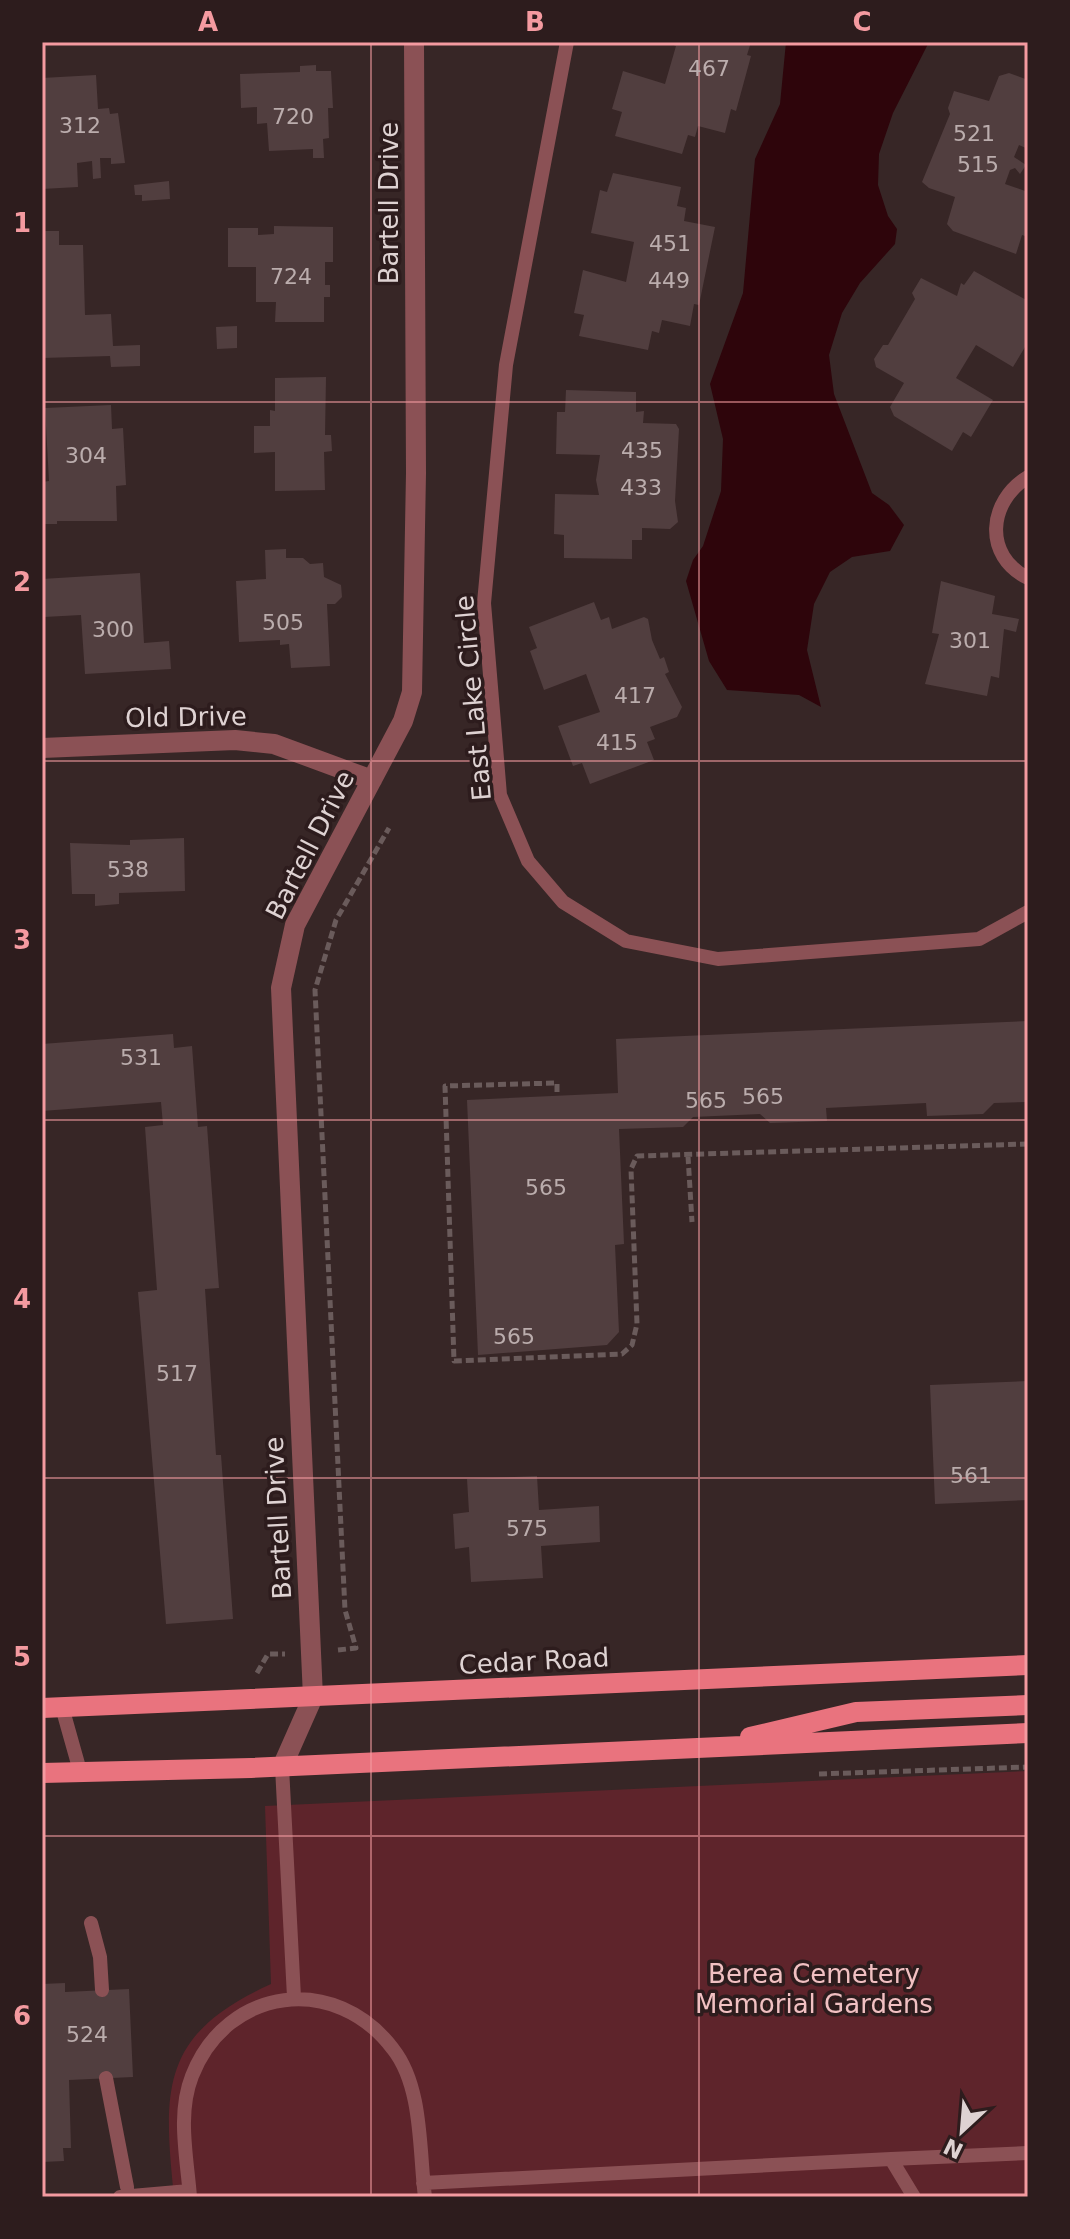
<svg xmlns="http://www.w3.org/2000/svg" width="1070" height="2239" viewBox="0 0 1070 2239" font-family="'DejaVu Sans',sans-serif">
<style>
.green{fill:#5e242b}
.water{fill:#2e050b}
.building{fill:#513e3f}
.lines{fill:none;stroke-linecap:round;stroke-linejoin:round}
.path{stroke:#6a5b5b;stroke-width:5;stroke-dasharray:8 4;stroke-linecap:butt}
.service{stroke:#8b5155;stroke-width:14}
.minor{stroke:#8b5155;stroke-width:20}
.primary{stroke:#e9737e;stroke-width:20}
.grid{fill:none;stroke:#f49aa0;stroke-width:2;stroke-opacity:0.55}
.labels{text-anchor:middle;stroke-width:7;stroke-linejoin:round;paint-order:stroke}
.number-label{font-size:22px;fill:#bbadad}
.street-label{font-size:26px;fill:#ded2d2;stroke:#2d1c1d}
.park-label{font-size:26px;fill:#f1c0c2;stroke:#2d1c1d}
.neatline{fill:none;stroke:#f49aa0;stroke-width:3}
.grid-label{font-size:26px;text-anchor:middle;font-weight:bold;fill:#f49aa0}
</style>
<rect width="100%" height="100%" fill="#372626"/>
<path class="green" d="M1028,1771V2197H174C163,2089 160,2034 271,1984L265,1806Z"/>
<path class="water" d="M786,42H929L893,113L879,154L878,185L888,216L897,229L895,244L860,283L842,313L829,355L834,394L872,493L889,505L904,525L890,551L852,557L830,572L814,604L807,650L821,707L799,695L727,690L709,661L686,581L693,560L703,546L721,491L723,439L710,384L743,293L755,159L780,104Z"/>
<path class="building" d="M667,42H751L747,55L751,56L736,111L731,109L725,133L698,126L695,137L688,135L682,154L615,136L622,112L612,109L623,71L665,84L676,46Z
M316,65V71H331L333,108H328L329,138L323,139L324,158H313V149L269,151L267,123L257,124V107L241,108L240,74L300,72V66Z
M1009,73L1028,80V149L1019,145L1014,157L1026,165L1020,174L1015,168L1010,170L1005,184L1028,192V237L1022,235L1016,254L953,231L947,224L955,197L929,188L922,182L950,114L948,108L954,91L989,101L999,76Z
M96,75L98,109L109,108L110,114L118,113L125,163L111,164V158H100L101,178L93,179L92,161L77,163L78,187L42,189V78Z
M613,173L681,187L677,206L686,208L684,221L715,227L699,305L694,304L690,326L662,320L659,333L652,331L648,350L579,336L584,315L574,313L583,270L626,282L634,242L591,233L600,190L607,192Z
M169,181L170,199L142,201V195H135L134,185Z
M274,226L333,227V262H325V285H330V297H324V322H275L276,302H256V267H228V228H258V235L274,234Z
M42,231H59V245H83L85,315L111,314L113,346L140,345V366L111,367L110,356L42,358Z
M974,271L1028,301V342L1013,367L976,345L956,378L993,400L971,437L963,432L952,451L894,416L890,407L904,383L876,367L874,359L883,345H888L915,299L912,293L921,278L957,296L961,283L964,285Z
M237,326V348L217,349L216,327Z
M326,377L325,435H331L332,451L324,452L325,490L275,491V452L254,453V426H270V410L275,411V378Z
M566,390L636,392V412L644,411L643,423L676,424L679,429L675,501L678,522L670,529L642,528V540H632V559L564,558V535L554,534L555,494L599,495L596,480L600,455L556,454L557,412H565Z
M111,405L112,429L123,428L126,485L116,486L117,521H57V524H42V482L49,481L45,408Z
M286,549V558H303L310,564L323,563L324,577L341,585L342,597L335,604H327L330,666L291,668L289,644L280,645V640L239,642L236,581L266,579L265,550Z
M140,573L144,643L169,641L171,669L85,674L81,615L44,617L42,579Z
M941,581L995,596L992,614L1019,619L1016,632L1004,629L999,678L991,676L987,696L925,684L939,634L932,633Z
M594,602L601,620L609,617L612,629L644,617L648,619L652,640L660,659L664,657L669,672L665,674L682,707L677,717L650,727L655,739L647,742L654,760L590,784L582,763L573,766L558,726L600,712L590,685L586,674L544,690L530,651L537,648L529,627Z
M184,838L185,891L119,893V904L95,906V894H72L70,843L130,845V840Z
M1028,1021V1102L994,1103L983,1114L927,1116L926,1103L826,1108L827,1121L770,1123L760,1114L693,1117L683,1127L619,1129L624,1244L615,1245L619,1332L607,1345L478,1355L467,1100L618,1093L616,1039Z
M173,1034L174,1048L192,1046L198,1127L207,1126L219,1288L205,1289L216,1455H221L233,1619L166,1624L138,1292L157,1290L145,1127L163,1125L161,1102L42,1111V1044Z
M1028,1381V1500L935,1504L930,1385Z
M537,1476L539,1510L599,1506L600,1542L541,1546L543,1578L471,1582L469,1547L455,1549L453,1514L469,1512L467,1479Z
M65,1983V1992L129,1989L133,2077L69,2080L71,2148H63L64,2161L42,2162V1984Z"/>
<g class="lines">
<path class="path" d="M557,1092V1083L445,1086L454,1361L622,1354L632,1345L637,1324L631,1169L637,1156L1028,1144
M688,1156L692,1222
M338,1650L356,1648L345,1610L315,990L336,920L389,828
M257,1673L268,1654H285
M819,1774L1028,1767"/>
<path class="service" d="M567,42L506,365L484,603L500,795L528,861L563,902L626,941L718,959L979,939L1028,912
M1028,477C988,501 983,556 1028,578
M62,1707L80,1771
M282,1767L294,1997
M91,1923L100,1957L102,1990
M106,2078L127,2187
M891,2159L1028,2153
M423,2183L891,2159L914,2197
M120,2197L189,2191
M190,2197C187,2157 177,2114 192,2076C227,1986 336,1973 393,2049C423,2087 419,2151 425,2197"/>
<path class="minor" d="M42,748L235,740L274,744L372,780
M282,1767L313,1697L281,988L295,925L403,721L412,692L416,473L414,42"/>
<path class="primary" d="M42,1708L1028,1665
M750,1737L856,1712L1028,1705
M42,1773L251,1768L1028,1733"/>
</g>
<path class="grid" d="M371,42V2197M699,42V2197M42,402H1028M42,761H1028M42,1120H1028M42,1478H1028M42,1836H1028"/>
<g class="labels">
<g class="number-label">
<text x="709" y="76">467</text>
<text x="293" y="124">720</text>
<text x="80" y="133">312</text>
<text x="974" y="141">521</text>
<text x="978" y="172">515</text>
<text x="670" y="251">451</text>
<text x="291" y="284">724</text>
<text x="669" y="288">449</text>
<text x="642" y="458">435</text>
<text x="86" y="463">304</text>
<text x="641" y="495">433</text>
<text x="283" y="630">505</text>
<text x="113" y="637">300</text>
<text x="970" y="648">301</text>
<text x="635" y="703">417</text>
<text x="617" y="750">415</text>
<text x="128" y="877">538</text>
<text x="141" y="1065">531</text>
<text x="763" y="1104">565</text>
<text x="706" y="1108">565</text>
<text x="546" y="1195">565</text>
<text x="514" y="1344">565</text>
<text x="177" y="1381">517</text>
<text x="971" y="1483">561</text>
<text x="527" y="1536">575</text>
<text x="87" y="2042">524</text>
</g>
<g class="street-label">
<text transform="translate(389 203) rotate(-90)" y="9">Bartell Drive</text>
<text transform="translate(473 698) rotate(-95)" y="9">East Lake Circle</text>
<text transform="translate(186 717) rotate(-1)" y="9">Old Drive</text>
<text transform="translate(310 845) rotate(-63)" y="9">Bartell Drive</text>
<text transform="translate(278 1518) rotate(-93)" y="9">Bartell Drive</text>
<text transform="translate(534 1661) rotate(-3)" y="9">Cedar Road</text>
</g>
<g class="park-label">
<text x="814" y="1983">Berea Cemetery<tspan x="814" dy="30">Memorial Gardens</tspan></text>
</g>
</g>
<rect width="1070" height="2239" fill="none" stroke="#2d1c1d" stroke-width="88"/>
<g transform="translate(962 2131) rotate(206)" stroke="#2d1c1d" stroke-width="6" paint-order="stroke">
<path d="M0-6L14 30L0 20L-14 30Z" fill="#ded2d2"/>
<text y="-12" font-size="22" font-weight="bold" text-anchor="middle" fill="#ded2d2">N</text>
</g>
<rect x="44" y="44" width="982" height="2151" class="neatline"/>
<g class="grid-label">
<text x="208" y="31">A</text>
<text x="535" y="31">B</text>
<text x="862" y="31">C</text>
<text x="22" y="232">1</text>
<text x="22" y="591">2</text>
<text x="22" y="949">3</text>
<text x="22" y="1308">4</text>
<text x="22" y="1666">5</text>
<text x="22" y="2025">6</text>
</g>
</svg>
